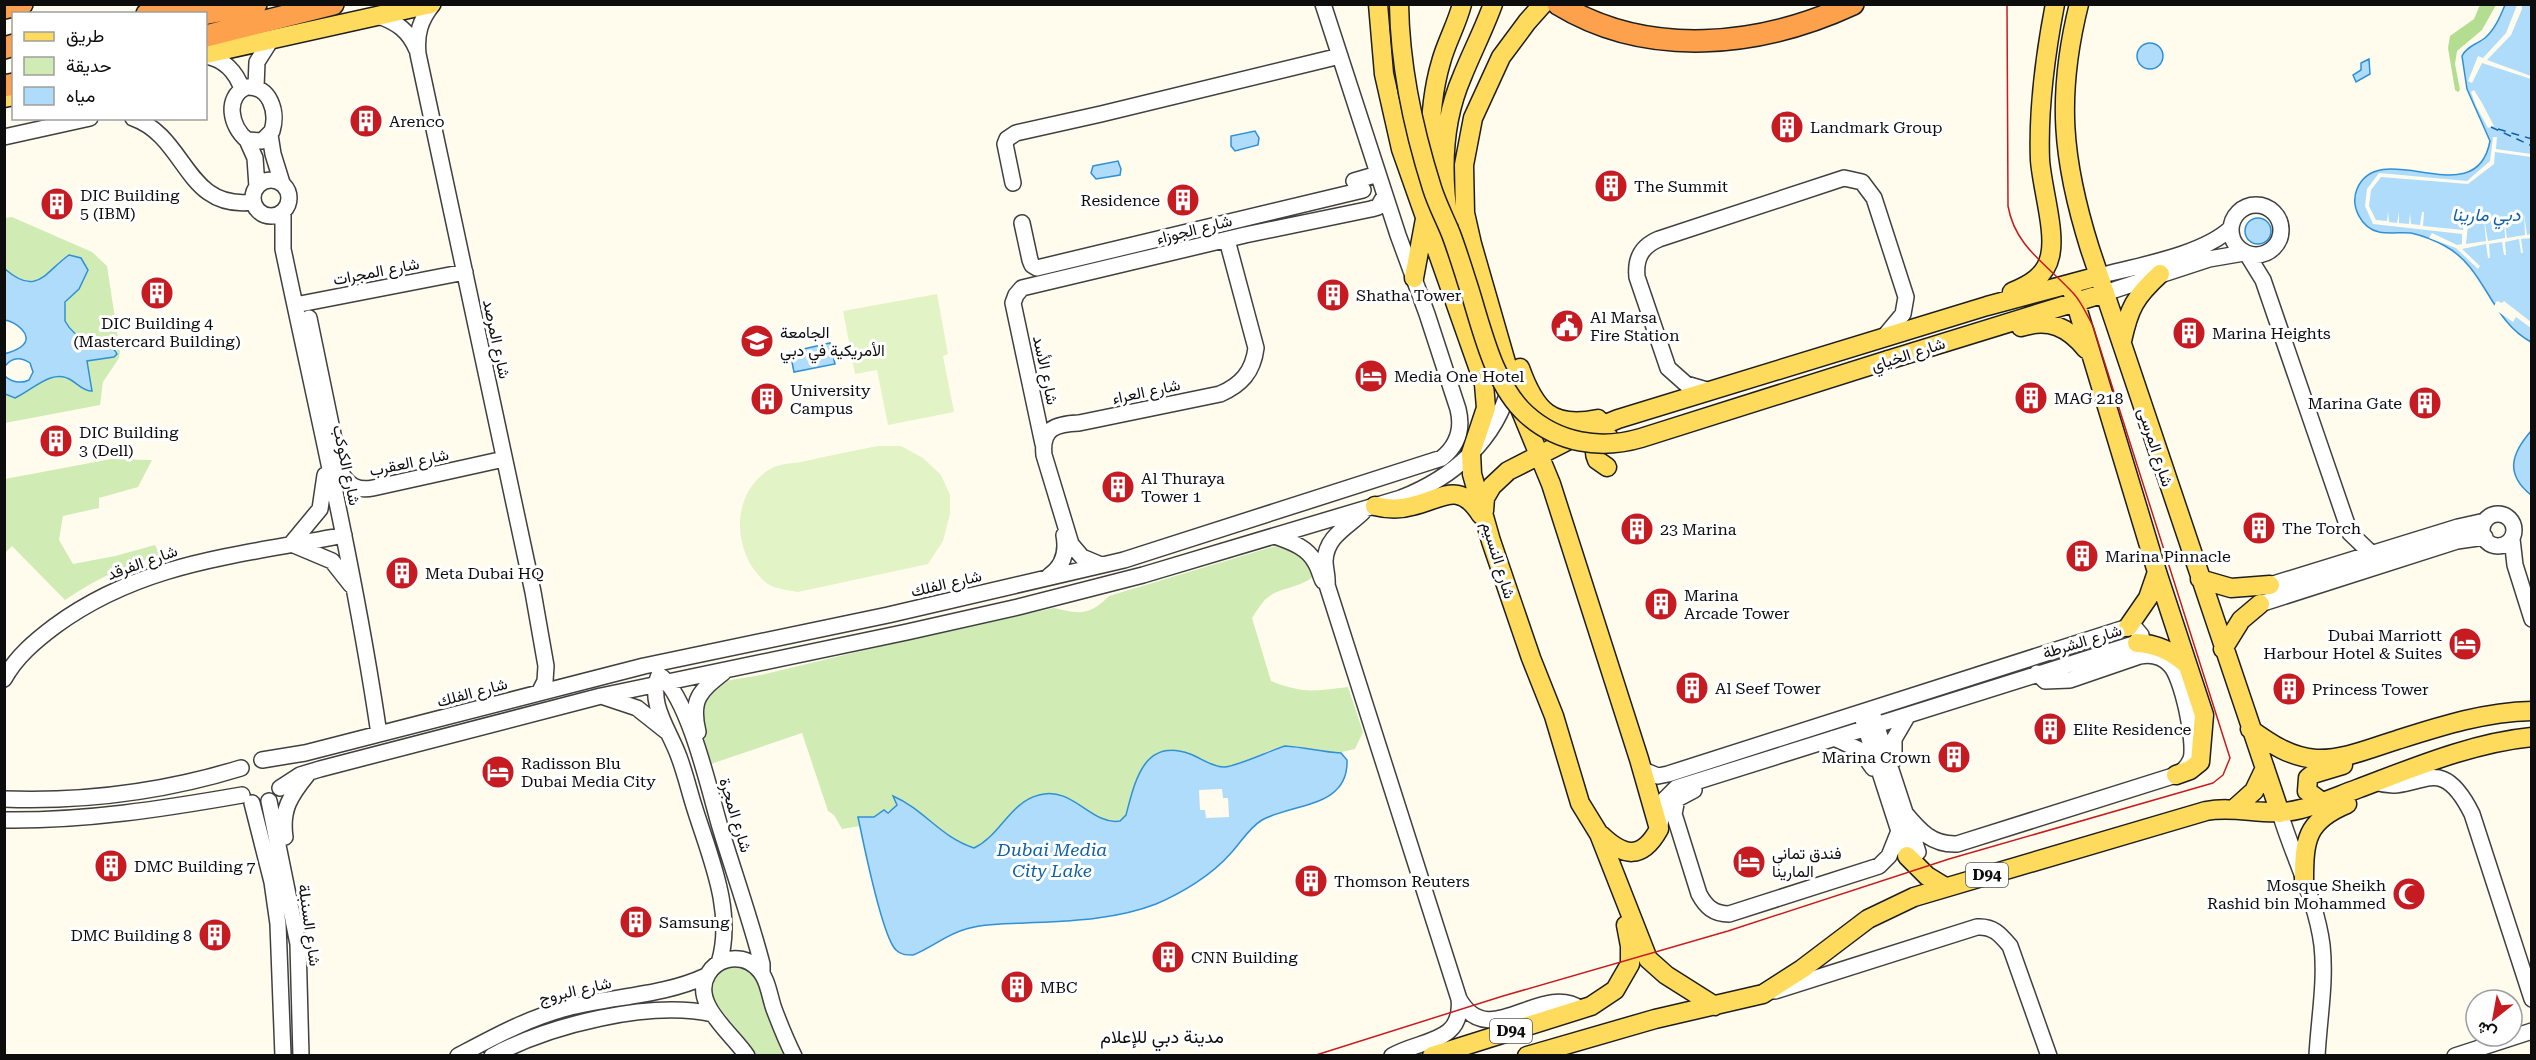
<svg xmlns="http://www.w3.org/2000/svg" width="2536" height="1060" font-family="'Roboto Serif',Vazirmatn,serif">
	<style>
		.green { fill: #d0ecb4 }
		.forest { fill: #b3de92 }
		.pitch { fill: #e2f3c6 }
		.water { fill: #aedcfa; stroke: #3090d6; stroke-width: 1.5 }
		.pier { fill: #fffced }
		.lines { fill: none; stroke-linecap: round; stroke-linejoin: round }
		.ferry { stroke: #0e61a7; stroke-width: 1.5; stroke-dasharray: 8 6; stroke-linecap: butt }
		.minor-casing { stroke: #404040; stroke-width: 18 }
		.major-casing { stroke: #1e1e1e; stroke-width: 21 }
		.highway-casing { stroke: #1e1e1e; stroke-width: 24 }
		.minor { stroke: #fff; stroke-width: 15 }
		.major { stroke: #ffdb5d; stroke-width: 18 }
		.highway { stroke: #fea14c; stroke-width: 21 }
		.tram { stroke: #c61c21; stroke-width: 1.5 }
		.major-bridge-casing { stroke: #1e1e1e; stroke-width: 21; stroke-linecap: butt }
		.major-bridge { stroke: #ffdb5d; stroke-width: 18 }
		.labels { text-anchor: middle; stroke-width: 6; stroke-linejoin: round; paint-order: stroke }
		.shield { fill: #fff; stroke: #565656; stroke-width: 1.5 }
		.shield-label { font-size: 15px; font-weight: bold; fill: #0d0d0d }
		.poi-label { font-size: 16px; fill: #0d0d0d; stroke: #fff; text-anchor: start }
		.street-label { font-size: 16px; fill: #0d0d0d; stroke: #fff }
		.water-label { font-size: 18px; font-style: italic; fill: #0e61a7; stroke: #fff }
		.neighbourhood-label { font-size: 18px; fill: #0d0d0d; stroke: #fff }
	</style>
	<rect width="100%" height="100%" fill="#fffced"/>
	<path class="green" d="M12 217 92 252 107 266 120 351 119 358 103 382 100 405 5 423V394L15 397C30 391 51 371 67 378 76 381 81 390 92 391L87 361 114 357 105 344 79 337 64 321 63 312 68 297 65 258C45 279 30 291 5 269V218Z
		M111 459 152 460 138 487 99 498V508L63 516 59 540 73 564 115 556 155 545 161 556C128 563 93 581 65 600L12 546 5 553V479Z
		M1279 545 1306 557 1318 571C1307 588 1281 586 1267 598 1261 603 1256 612 1252 618L1271 681C1304 694 1313 691 1348 687L1363 732 1355 749C1343 752 1329 755 1317 752 1307 749 1297 745 1286 746 1266 748 1241 767 1223 767 1206 766 1188 752 1170 749L1129 804 1126 815 1120 821C1092 826 1069 786 1038 795 1011 802 1000 836 974 848 947 839 918 814 894 797L897 805C886 814 872 819 858 817L860 826 842 829 834 815 828 811 802 733 708 765 698 722 705 698 725 681 761 675 886 645 1054 608C1080 614 1089 616 1109 596Z
		M735 965C764 973 761 991 768 1016 772 1029 779 1043 785 1055H757L715 1002 711 992C714 977 720 969 735 965Z"/>
	<path class="forest" d="M2480 5H2496L2482 30 2457 51 2455 64 2460 90 2458 92 2455 90 2448 48 2450 36 2474 19Z"/>
	<path class="pitch" d="M937 294 948 354 943 356 954 412 888 425 877 370 855 374 843 311Z
		M878 446H901L923 458 941 475 950 495V514L943 541 928 564 798 592C787 590 772 589 764 581 730 550 731 488 774 467 782 464 793 463 801 462 827 456 852 451 878 446Z"/>
	<path class="water" d="M2505 5H2531V342C2490 320 2486 268 2445 246 2434 240 2424 236 2411 233 2401 232 2390 234 2379 232 2361 228 2350 206 2357 189 2380 135 2476 216 2490 141L2467 89 2462 56C2466 47 2477 44 2485 38 2495 29 2500 17 2505 5Z
		M2137 56a13 13 0 1 1 26 0a13 13 0 1 1-26 0Z
		M2369 59 2370 74 2356 82 2353 75 2361 70V63Z
		M1255 131 1259 138 1258 145 1235 151 1231 146V136Z
		M1118 161 1121 169 1120 175 1096 179 1091 173 1093 166Z
		M2245 231a13 13 0 1 1 26 0a13 13 0 1 1-26 0Z
		M69 255 81 258 88 270 79 289 65 302V321C70 330 77 337 87 340 98 344 111 342 117 354L114 357 87 361 92 391C83 391 78 384 71 380 52 368 33 390 15 398L5 394V376C11 382 21 384 29 380L33 372 30 363C21 357 12 357 5 366V354C10 352 18 350 22 346 35 335 14 321 5 320V269C37 297 45 272 69 255Z
		M830 343 835 364 794 372 790 352Z
		M2531 431V495C2505 474 2511 454 2531 431Z
		M1285 746C1305 747 1321 752 1341 753L1347 760C1349 808 1293 803 1262 820 1249 828 1241 842 1231 853 1212 875 1182 893 1156 904 1115 920 1068 921 1025 923 1006 924 985 923 966 929 947 934 931 948 913 955 906 955 901 955 896 950 882 937 863 841 858 817H874L884 810 888 813 897 805 893 796C925 810 940 837 974 848 1000 836 1010 802 1039 795 1072 785 1092 826 1120 821L1126 815C1135 781 1144 737 1190 754 1201 758 1212 767 1224 767 1236 767 1271 750 1285 746Z"/>
	<path class="pier" d="M2517 5H2522V9L2511 35 2487 60 2531 76V79L2482 63 2472 83 2468 81 2478 56 2483 58 2506 33Z
		M2474 90 2482 103 2494 126 2488 128 2476 106 2471 92Z
		M2493 137H2497L2496 149 2531 154V157L2495 152 2494 164 2468 184 2381 177 2371 190 2369 206 2376 220 2387 221 2388 211 2389 222 2397 223 2399 212V223L2409 224 2410 213 2411 224 2420 225 2422 212H2424L2423 226 2463 230 2465 215 2469 216 2466 244 2486 241 2484 219 2488 241 2505 238 2504 217 2507 238 2525 235 2524 214 2527 235 2531 234 2532 238 2521 239 2523 253H2521L2519 239 2505 242 2506 255H2504L2502 242 2489 244 2490 258H2488L2486 244 2462 249 2480 266 2478 269 2456 248 2429 238 2432 233 2457 245 2462 244V234L2373 224 2365 206 2367 189 2379 173 2467 181 2490 161Z
		M2497 301 2502 303 2504 301 2531 322V328L2516 317 2513 322 2497 311 2494 306Z
		M1222 789 1223 798H1228L1229 817 1206 818 1205 810H1200L1199 790Z"/>
	<g class="lines">
		<path class="ferry" d="M2491 127 2532 146
			M2498 129 2532 139"/>
		<g class="minor-casing">
			<path id="minor" d="M433 4C420 20 416 34 418 54L533 592 546 666 545 681 539 693
				M378 16C397 22 409 31 417 50
				M206 56C224 59 236 72 242 89
				M246 87C270 85 278 112 272 131L262 141 247 140C231 127 224 98 246 87Z
				M256 87 257 62 271 40
				M133 118C187 137 185 211 253 202
				M270 135 273 154 282 183
				M4 137 90 118
				M247 140 255 158 257 187
				M253 198a18 18 0 1 1 36 0a18 18 0 1 1-36 0Z
				M1354 181 1378 174
				M1013 183 1005 144 1007 139 1016 133 1101 114 1340 56
				M2231 230a25 25 0 1 1 50 0a25 25 0 1 1-50 0Z
				M283 212V249C317 411 355 571 379 734
				M1022 223 1030 260 1032 265 1037 268 1363 190
				M2247 254 2263 280 2350 533 2372 554
				M2099 276C2137 266 2203 255 2231 228
				M2105 293 2209 259 2244 253
				M295 305 465 272
				M309 318 341 473C349 486 358 491 373 488L504 459
				M1710 391 1686 384 1668 368 1637 277C1635 258 1642 246 1659 239L1844 178 1862 182 1874 198 1906 297 1903 314 1883 338
				M1043 444 1013 303 1016 295 1022 288 1245 235 1371 209 1378 207 1385 195
				M1363 512C1348 527 1326 536 1325 561 1325 569 1328 577 1327 585L1459 999C1489 1053 1541 981 1581 1009
				M2482 530a16 16 0 1 1 32 0a16 16 0 1 1-32 0Z
				M1275 536C1291 542 1307 547 1315 562 1319 568 1320 575 1323 581
				M2512 539 2515 565 2532 619
				M291 544 320 509 325 475
				M294 545 332 561 351 585
				M1101 565 1082 557 1071 544 1044 455C1041 428 1056 424 1079 423L1220 394C1241 385 1253 372 1256 348L1227 240
				M1049 576C1064 566 1067 551 1064 535
				M2270 585 2458 527 2485 521
				M2260 604 2457 541 2485 537
				M659 675C647 703 670 731 679 757 685 773 689 790 694 806 709 855 735 911 719 963
				M662 677C690 703 709 789 720 827 734 873 750 918 762 964V974
				M4 679C16 657 35 641 55 626 144 561 239 556 344 535
				M604 697 637 708 666 731
				M1863 720 1907 856 1918 852 1873 715
				M698 732C690 699 700 691 724 672
				M1834 738 1860 750 1873 768
				M262 760 305 753 644 666 888 615 1124 560 1442 458C1458 445 1463 429 1458 409L1427 314 1398 235 1323 4
				M1894 760V739L1908 715
				M1643 770 1658 776 1668 774 2128 627 2135 628 2141 635 2137 643 1676 788 1663 801 1660 826
				M2375 782C2419 797 2438 746 2472 814L2532 999
				M280 788 300 775 320 769 601 696 907 632 1018 607 1143 575 1401 498C1452 478 1496 441 1510 385
				M1694 790 1677 799 1674 814 1699 894C1706 907 1714 914 1729 914L1879 866 1889 856 1899 831
				M4 799C86 802 163 792 241 768
				M269 801 298 944 301 1056
				M252 803 272 882 278 924 283 1056
				M1905 813C1920 831 1932 845 1957 844L2176 775C2183 772 2188 766 2191 759 2196 743 2182 676 2170 665 2162 656 2151 654 2140 656L2070 680 2045 681 2037 673
				M2280 813C2293 857 2316 899 2322 945 2326 982 2319 1018 2317 1056
				M4 820C85 821 162 809 242 795
				M285 837C281 810 290 796 307 775
				M1775 991 1977 927C1993 926 2000 934 2010 946L2049 1056
				M458 1056C494 1037 528 1018 567 1008 613 996 663 996 706 976
				M492 1056C550 1025 649 1000 713 1014
				M747 1056C732 1033 690 1003 708 974 712 967 719 962 726 960 736 957 748 959 756 967 768 977 769 995 774 1009 780 1025 786 1040 794 1056
				M1392 1056C1420 1039 1464 1044 1459 999
				M2455 1056 2532 1031"/>
		</g>
		<g class="major-casing">
			<path id="major" d="M1378 4 1384 74 1401 149 1484 384 1486 408 1471 453 1472 474 1491 541 1531 658 1554 716 1580 803 1599 834 1648 959 1666 975 1715 1006
				M1543 4 1527 22 1501 57 1473 118 1464 165 1465 213 1472 244 1518 404 1551 484 1639 759 1659 829C1642 860 1624 857 1601 835
				M2079 4C2056 96 2062 160 2090 249L2280 813
				M206 54 431 4
				M4 98 14 96
				M1431 175C1429 137 1430 99 1441 62 1446 43 1457 24 1462 4
				M1449 222C1441 172 1442 123 1462 77 1472 52 1484 29 1493 4
				M1414 278 1425 219
				M2070 284 2157 572 2204 715 2200 762 2190 770 2176 775
				M2012 292C2029 285 2046 276 2050 256 2056 232 2042 188 2040 160 2038 108 2045 56 2055 4
				M2021 327C2049 318 2068 327 2086 349
				M2122 341C2129 308 2135 297 2160 274
				M1888 360 2105 293
				M1520 368C1535 410 1551 429 1598 419
				M1607 467 1597 460C1592 449 1596 440 1608 436
				M1375 506C1387 509 1399 510 1412 506 1443 499 1459 480 1481 515
				M1484 511 1485 498 1492 486 1508 471 1579 435 1618 419 1987 306 2099 276
				M2200 579 2231 588 2270 585
				M2128 627 2148 598 2157 572
				M2137 643C2156 644 2172 651 2186 664
				M2223 649 2241 620 2260 604
				M2250 729C2271 744 2290 757 2316 759 2344 760 2371 748 2397 740 2441 726 2484 712 2532 711
				M2322 802 2307 791 2308 778 2313 774 2343 765
				M2234 809 2254 791 2265 768
				M1907 856 1927 876 1945 887
				M2304 881C2304 840 2306 821 2347 804
				M1432 1056 1591 1006 1615 990 1630 964V946L1626 925
				M1527 1056 1655 1019 1763 994 1802 969 1868 919 1914 897 2206 811C2238 805 2267 818 2301 809 2320 804 2338 796 2357 789 2413 768 2471 743 2532 737"/>
		</g>
		<g class="highway-casing">
			<path id="highway" d="M1558 4C1648 59 1760 47 1853 4
				M4 8 22 4
				M147 14 188 4
				M203 14 256 4
				M206 36 333 4
				M4 48 14 45
				M4 86 14 84"/>
		</g>
		<use href="#minor" class="minor"/>
		<use href="#major" class="major"/>
		<use href="#highway" class="highway"/>
		<path class="tram" d="M1313 1056 1503 996 1728 931 1949 859 2213 783 2223 775 2230 758 2093 326C2087 315 2082 303 2074 294 2047 264 2015 247 2008 206L2007 4"/>
		<g class="major-bridge-casing">
			<path id="major-bridge" d="M1399 4C1400 68 1413 128 1432 188 1437 204 1445 219 1451 234 1457 250 1462 266 1467 282 1481 324 1492 383 1526 414 1558 443 1600 450 1641 438L1888 360"/>
		</g>
		<use href="#major-bridge" class="major-bridge"/>
	</g>
	<defs>
		<g id="building-disc" transform="scale(1.725)"><circle r="9.5" fill="#c61c21" stroke="#fff"/><path d="M-4-6H4V6H1V3H-1V6H-4ZM-2.5-4.3h1.7v1.8h-1.7ZM.8-4.3h1.7v1.8H.8ZM-2.5-1h1.7V.8h-1.7ZM.8-1h1.7V.8H.8Z" fill="#fff"/></g>
		<g id="civic-disc" transform="scale(1.725)"><circle r="9.5" fill="#c61c21" stroke="#fff"/><path d="M-.6-6.5H3V-4.5H.6V-3L4-1V1h2V6H-6V1h2V-1L-.6-3ZM-1.2 2.5V6h2.4V2.5Z" fill="#fff"/></g>
		<g id="university-disc" transform="scale(1.725)"><circle r="9.5" fill="#c61c21" stroke="#fff"/><path d="M0-5L7-2L0 1L-7-2ZM-4 1L0 2.5L4 1V4Q0 6-4 4Z" fill="#fff"/></g>
		<g id="hotel-disc" transform="scale(1.725)"><circle r="9.5" fill="#c61c21" stroke="#fff"/><path d="M-6-4.5h1.5V1H6V5H4.5V3h-9V5H-6ZM-4 0a1.8 1.8 0 1 1 3.6 0ZM.5 0V-2.5h3Q6-2.5 6 0Z" fill="#fff"/></g>
		<g id="mosque-disc" transform="scale(1.725)"><circle r="9.5" fill="#c61c21" stroke="#fff"/><path d="M3.5-4.9A6 6 0 1 0 3.5 4.9A5 5 0 1 1 3.5-4.9Z" fill="#fff"/></g>
	</defs>
	<g fill-rule="evenodd">
		<use href="#building-disc" x="366" y="121"/>
		<use href="#building-disc" x="1787" y="127"/>
		<use href="#building-disc" x="1611" y="186"/>
		<use href="#building-disc" x="1183" y="200"/>
		<use href="#building-disc" x="57" y="204"/>
		<use href="#building-disc" x="157" y="293"/>
		<use href="#building-disc" x="1333" y="295"/>
		<use href="#civic-disc" x="1567" y="326"/>
		<use href="#building-disc" x="2189" y="333"/>
		<use href="#university-disc" x="757" y="341"/>
		<use href="#hotel-disc" x="1371" y="376"/>
		<use href="#building-disc" x="2031" y="398"/>
		<use href="#building-disc" x="767" y="399"/>
		<use href="#building-disc" x="2425" y="403"/>
		<use href="#building-disc" x="56" y="441"/>
		<use href="#building-disc" x="1118" y="487"/>
		<use href="#building-disc" x="2259" y="528"/>
		<use href="#building-disc" x="1637" y="529"/>
		<use href="#building-disc" x="2082" y="556"/>
		<use href="#building-disc" x="402" y="573"/>
		<use href="#building-disc" x="1661" y="604"/>
		<use href="#hotel-disc" x="2465" y="644"/>
		<use href="#building-disc" x="1692" y="688"/>
		<use href="#building-disc" x="2289" y="689"/>
		<use href="#building-disc" x="2050" y="729"/>
		<use href="#building-disc" x="1954" y="757"/>
		<use href="#hotel-disc" x="498" y="772"/>
		<use href="#hotel-disc" x="1749" y="862"/>
		<use href="#building-disc" x="111" y="866"/>
		<use href="#building-disc" x="1311" y="881"/>
		<use href="#mosque-disc" x="2409" y="894"/>
		<use href="#building-disc" x="636" y="922"/>
		<use href="#building-disc" x="215" y="935"/>
		<use href="#building-disc" x="1168" y="957"/>
		<use href="#building-disc" x="1017" y="987"/>
	</g>
	<g class="labels">
		<g class="shield">
			<rect x="1966" y="863" width="42" height="24" rx="4.5"/>
			<rect x="1490" y="1019" width="42" height="24" rx="4.5"/>
		</g>
		<g class="shield-label">
			<text x="1987" y="880">D94</text>
			<text x="1511" y="1036">D94</text>
		</g>
		<g class="poi-label">
			<text x="389" y="127">Arenco</text>
			<text x="1810" y="133">Landmark Group</text>
			<text x="1634" y="192">The Summit</text>
			<text x="80" y="201">DIC Building<tspan x="80" dy="18">5 (IBM)</tspan></text>
			<text x="1160" y="206" text-anchor="end">Residence</text>
			<text x="1356" y="301">Shatha Tower</text>
			<text x="1590" y="323">Al Marsa<tspan x="1590" dy="18">Fire Station</tspan></text>
			<text x="157" y="329" text-anchor="middle">DIC Building 4<tspan x="157" dy="18">(Mastercard Building)</tspan></text>
			<text x="780" y="338">الجامعة<tspan x="780" dy="18">الأمريكية في دبي</tspan></text>
			<text x="2212" y="339">Marina Heights</text>
			<text x="1394" y="382">Media One Hotel</text>
			<text x="790" y="396">University<tspan x="790" dy="18">Campus</tspan></text>
			<text x="2054" y="404">MAG 218</text>
			<text x="2402" y="409" text-anchor="end">Marina Gate</text>
			<text x="79" y="438">DIC Building<tspan x="79" dy="18">3 (Dell)</tspan></text>
			<text x="1141" y="484">Al Thuraya<tspan x="1141" dy="18">Tower 1</tspan></text>
			<text x="2282" y="534">The Torch</text>
			<text x="1660" y="535">23 Marina</text>
			<text x="2105" y="562">Marina Pinnacle</text>
			<text x="425" y="579">Meta Dubai HQ</text>
			<text x="1684" y="601">Marina<tspan x="1684" dy="18">Arcade Tower</tspan></text>
			<text x="2442" y="641" text-anchor="end">Dubai Marriott<tspan x="2442" dy="18">Harbour Hotel &amp; Suites</tspan></text>
			<text x="1715" y="694">Al Seef Tower</text>
			<text x="2312" y="695">Princess Tower</text>
			<text x="2073" y="735">Elite Residence</text>
			<text x="1931" y="763" text-anchor="end">Marina Crown</text>
			<text x="521" y="769">Radisson Blu<tspan x="521" dy="18">Dubai Media City</tspan></text>
			<text x="1772" y="859">فندق تماني<tspan x="1772" dy="18">المارينا</tspan></text>
			<text x="134" y="872">DMC Building 7</text>
			<text x="1334" y="887">Thomson Reuters</text>
			<text x="2386" y="891" text-anchor="end">Mosque Sheikh<tspan x="2386" dy="18">Rashid bin Mohammed</tspan></text>
			<text x="659" y="928">Samsung</text>
			<text x="192" y="941" text-anchor="end">DMC Building 8</text>
			<text x="1191" y="963">CNN Building</text>
			<text x="1040" y="993">MBC</text>
		</g>
		<g class="street-label">
			<text transform="translate(1194 229) rotate(-14)" y="6">شارع الجوزاء</text>
			<text transform="translate(376 271) rotate(-11)" y="6">شارع المجرات</text>
			<text transform="translate(497 339) rotate(78)" y="6">شارع المرصد</text>
			<text transform="translate(1908 354) rotate(-18)" y="6">شارع الخياي</text>
			<text transform="translate(1046 370) rotate(78)" y="6">شارع الأسد</text>
			<text transform="translate(1146 391) rotate(-12)" y="6">شارع العراء</text>
			<text transform="translate(2156 447) rotate(72)" y="6">شارع المرسى</text>
			<text transform="translate(409 462) rotate(-12)" y="6">شارع العقرب</text>
			<text transform="translate(347 465) rotate(78)" y="6">شارع الكوكب</text>
			<text transform="translate(1499 560) rotate(73)" y="6">شارع النسيم</text>
			<text transform="translate(142 562) rotate(-20)" y="6">شارع الفرقد</text>
			<text transform="translate(946 583) rotate(-13)" y="6">شارع الفلك</text>
			<text transform="translate(2082 641) rotate(-17)" y="6">شارع الشرطة</text>
			<text transform="translate(472 692) rotate(-15)" y="6">شارع الفلك</text>
			<text transform="translate(736 815) rotate(73)" y="6">شارع المجرة</text>
			<text transform="translate(310 925) rotate(82)" y="6">شارع السنبلة</text>
			<text transform="translate(575 990) rotate(-13)" y="6">شارع البروج</text>
		</g>
		<g class="water-label">
			<text x="2486" y="221">دبي مارينا</text>
			<text x="1052" y="856">Dubai Media<tspan x="1052" dy="21">City Lake</tspan></text>
		</g>
		<g class="neighbourhood-label">
			<text x="1162" y="1043">مدينة دبي للإعلام</text>
		</g>
	</g>
	<rect width="2536" height="1060" fill="none" stroke="#0d0d0d" stroke-width="12"/>
	<rect x="12" y="12" width="195" height="108" fill="#ffffff" stroke="#9e9e9e" stroke-width="1.5"/>
	<rect x="24" y="32" width="30" height="9" fill="#ffdb5d" stroke="#9e9e9e" stroke-width="1.5"/>
	<text x="66" y="42" font-size="18" fill="#0d0d0d">طريق</text>
	<rect x="24" y="57" width="30" height="18" fill="#d0ecb4" stroke="#9e9e9e" stroke-width="1.5"/>
	<text x="66" y="72" font-size="18" fill="#0d0d0d">حديقة</text>
	<rect x="24" y="87" width="30" height="18" fill="#aedcfa" stroke="#9e9e9e" stroke-width="1.5"/>
	<text x="66" y="102" font-size="18" fill="#0d0d0d">مياه</text>
	<g transform="translate(2494 1018) rotate(211)"><circle r="28" fill="#ffffff" stroke="#9e9e9e" stroke-width="1.5"/>
	<path d="M0-4.5L10 22L0 15L-10 22Z" fill="#c61c21"/>
	<text y="-9" font-size="16" font-weight="bold" text-anchor="middle" fill="#0d0d0d">ش</text>
	</g>
</svg>
